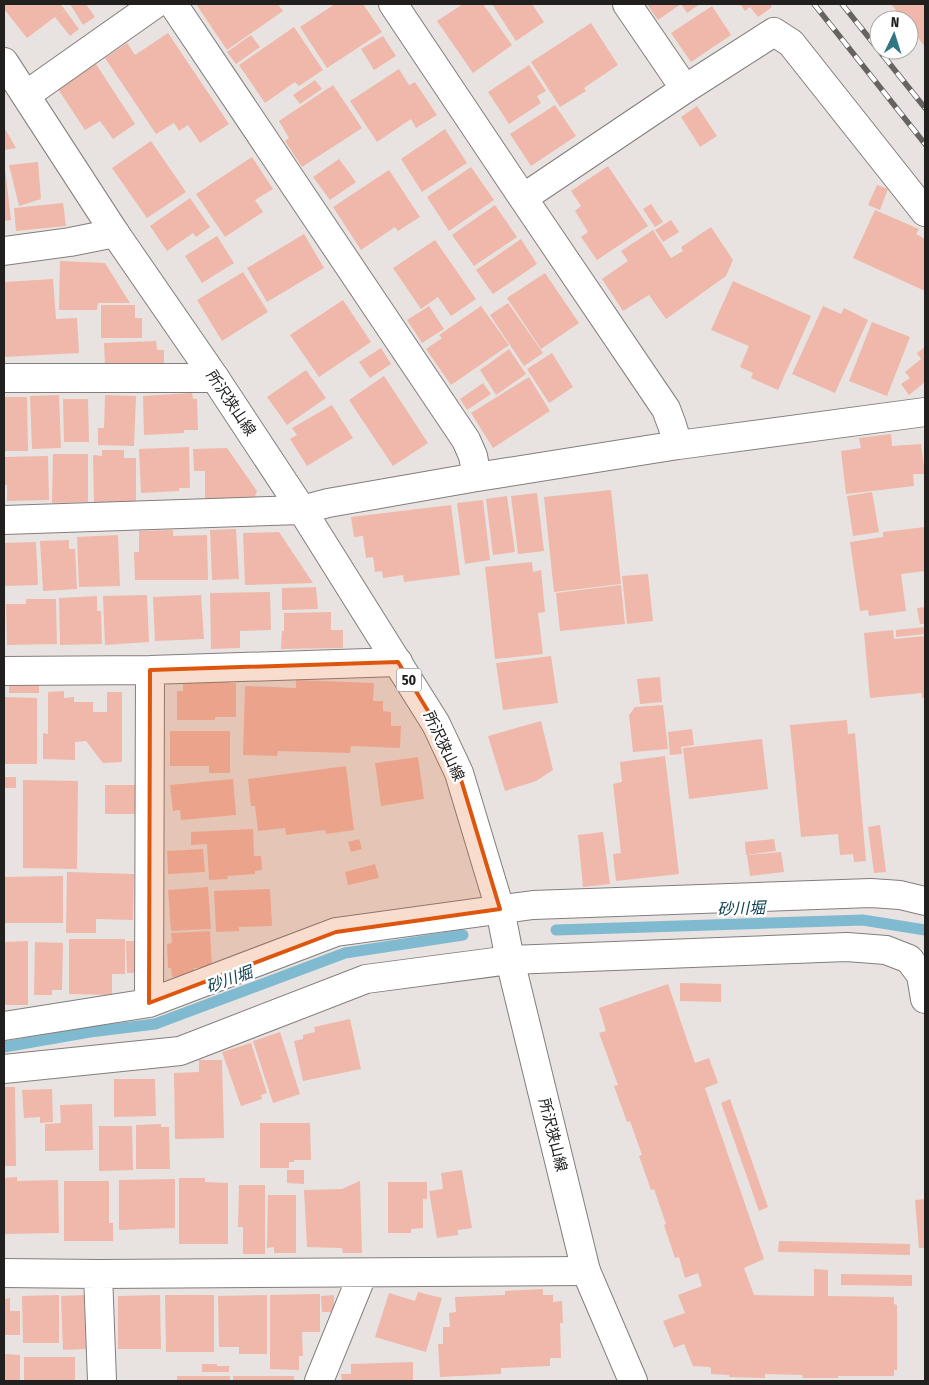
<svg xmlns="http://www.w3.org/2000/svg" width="929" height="1385" font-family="'Fira Sans Condensed','Noto Sans JP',sans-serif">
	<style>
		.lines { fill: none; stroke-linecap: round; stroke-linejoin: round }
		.stream { stroke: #80bad0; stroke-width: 11 }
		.building { fill: #efb8aa }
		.street-casing { stroke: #837e7c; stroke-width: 30 }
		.primary-casing { stroke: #837e7c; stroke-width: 30 }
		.street { stroke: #fff; stroke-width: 28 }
		.primary { stroke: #fff; stroke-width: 28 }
		.rail-casing { stroke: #666361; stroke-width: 5.5 }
		.rail { stroke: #fff; stroke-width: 4; stroke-dasharray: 11; stroke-linecap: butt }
		.marked { fill: #de560d; fill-opacity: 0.2; stroke: #de560d; stroke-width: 4; stroke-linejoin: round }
		.labels { text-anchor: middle; stroke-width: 5; stroke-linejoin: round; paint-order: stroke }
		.shield { fill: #fff; stroke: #646362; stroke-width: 1 }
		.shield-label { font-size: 14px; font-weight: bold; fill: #22201f }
		.street-label { font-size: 15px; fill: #22201f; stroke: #fff }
		.water-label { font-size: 16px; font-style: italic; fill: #0d4151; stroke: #fff }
	</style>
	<rect width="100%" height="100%" fill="#e8e3e0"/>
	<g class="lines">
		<path class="stream" d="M556 930 863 920 925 930
			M4 1047 90 1032 155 1024 345 953 463 935"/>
	</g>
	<path class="building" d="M4 4H60L65 9 59 15 65 10 79 29 70 36 55 17 27 38 4 9Z
		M70 4H86L95 17 83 25Z
		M196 4H278L283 11 227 50Z
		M335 4H363L382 32 327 68 300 27Z
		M463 4H483L512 45 473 73 437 21Z
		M492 4H532L544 22 516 41Z
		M647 4H681L658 20Z
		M681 4H700L687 13Z
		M740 4H770L772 7 758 17 750 7 745 11Z
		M891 4H925V47L909 26V20H904Z
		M712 6 731 35 691 62 671 33Z
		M591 23 618 65 584 88 586 91 560 107 531 62Z
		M294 27 323 70 299 86 295 82 265 103 239 65Z
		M168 33 229 124 200 143 188 125 179 131 174 123 156 134 105 58 127 43 135 55Z
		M251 35 260 47 236 64 227 52Z
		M383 36 396 56 374 70 361 49Z
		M96 64 135 124 113 139 100 121 85 130 58 89Z
		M529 65 546 91 537 96 541 103 509 124 488 92Z
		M399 69 409 85 415 82 437 115 416 128 411 119 377 142 350 101Z
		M315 80 322 89 300 104 293 95Z
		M333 85 362 128 302 167 285 141 289 138 279 121Z
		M555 105 576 136 531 166 510 134Z
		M697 106 717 136 700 147 681 117Z
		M4 127 16 148 4 150Z
		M445 129 467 163 422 192 401 159Z
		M151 141 186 192 147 218 112 168Z
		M252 157 273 189 255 200 263 212 225 237 196 194Z
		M339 159 356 182 330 200 313 177Z
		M38 162 41 199 19 206 9 165Z
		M608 166 648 226 597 260 581 237 588 232 575 211 581 206 571 191Z
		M471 167 494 200 449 231 427 197Z
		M4 168H5L11 220 4 221Z
		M389 170 420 217 398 231 395 227 361 250 333 207Z
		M877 185 888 189 880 210 868 205Z
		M190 198 210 227 196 237 193 233 167 251 150 226Z
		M63 203 66 226 16 231 14 208Z
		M651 204 663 222 655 227 643 209Z
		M495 205 517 237 474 266 452 235Z
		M875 210 919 229 916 234 925 239 924 254 925 255V291L853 258Z
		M671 220 679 232 663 242 655 230Z
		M711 227 733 260 726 276 666 319 649 295 623 311 602 279 628 261 621 251 653 230 671 258 683 251 681 247Z
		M304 234 324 268 267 302 247 268Z
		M217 236 234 263 202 283 185 256Z
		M521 239 537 264 493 294 476 270Z
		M435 240 476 299 451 316 438 297 421 309 393 268Z
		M60 261 105 263 130 303H98L97 310H59Z
		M243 272 268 312 222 341 197 300Z
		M545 273 579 323 541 349 507 298Z
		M53 279 56 319 77 318 79 353 4 357V282Z
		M733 281 811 316 778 390 751 378 753 373 740 367 749 346 711 330Z
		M343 300 371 342 319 377 290 335Z
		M508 303 543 353 524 366 490 315Z
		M101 305H135V318H142V338H101Z
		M429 306 444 329 422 343 407 320Z
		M481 306 509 345 451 385 426 349 442 338 439 335Z
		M823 306 841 314 844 308 868 320 835 393 792 374Z
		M872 322 910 337 887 396 849 381Z
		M156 341 157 350H164V363L105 365 104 343Z
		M925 347V382L909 395 901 384 910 378 905 372 921 359 917 353Z
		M381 348 391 364 370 378 359 362Z
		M509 349 526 374 496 395 480 370Z
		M552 353 573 387 549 403 527 369Z
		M306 370 326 398 287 425 267 397Z
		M384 376 428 443 393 466 349 400Z
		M529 377 550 411 493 448 471 413Z
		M483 383 491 394 467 410 460 399Z
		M192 393 193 399H197L198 430H184V433L144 435 143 396Z
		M59 395 61 448 32 449 30 396Z
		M105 395 136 396 134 446 98 445V428H104Z
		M4 397H27L28 451H4Z
		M63 399H88L89 442H64Z
		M332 405 353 438 307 466 290 439 297 435 292 428Z
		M891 434 892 446 921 444 925 474H913L914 486 846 494 841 451 861 448 859 438Z
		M189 447 190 488H179V491L141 493 139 449Z
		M227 448 257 491 254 499H205V471H194L193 449Z
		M102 450H124V458H136V503L94 504 93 455 102 456Z
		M53 454H88V502L52 503Z
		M48 456 49 500 7 501V485H4V457Z
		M611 490 621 584 554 592 544 497Z
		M872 492 879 532 853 536 847 496Z
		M537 493 544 551 518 554 511 496Z
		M507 496 515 552 493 555 486 499Z
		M483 500 490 560 465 564 457 503Z
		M451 505 460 575 404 582 403 575 383 578 382 571 375 572 373 557 366 558 363 536 354 537 351 517Z
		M925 527V571L901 574 906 611 869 616 868 610 860 611 850 542 883 537V532Z
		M236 529 239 579 212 580 210 530Z
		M173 530V536L207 535 208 580H135L134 552H139V531Z
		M279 532 313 583 245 585 243 533Z
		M118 535 120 586 79 587 77 537Z
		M69 540V549H75L77 589 43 591 40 541Z
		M36 542 38 585 4 586V543Z
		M532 562 533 572 541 570 545 612 538 613 543 654 495 659 485 567Z
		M648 574 653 621 627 624 622 576Z
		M621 585 625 624 560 631 556 593Z
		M316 587 318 609 282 610V588Z
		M270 592 271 630 240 631V648L211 649 210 593Z
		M147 595 149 642 105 645 103 596Z
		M201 595 204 639 155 641 153 597Z
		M97 596V611H101L102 644 60 645 59 598Z
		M26 599H56L57 644 7 645 6 604H26Z
		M925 607V624H920L917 608Z
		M331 612V630H343V648L281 649 282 631H284V613Z
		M925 627V634L896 637V630Z
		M893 630 894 639 925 636V698H922V693L870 698 864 633Z
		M551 656 558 703 503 710 496 663Z
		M660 677 662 702 640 704 637 679Z
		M296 680 374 683 373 701H383V711L391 712V726H401L400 748 351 746 350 753 278 751 277 756 243 755 245 686 296 688Z
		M183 681H229V683H236V717H215V720H177V691H183Z
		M9 685H39V693H9Z
		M64 691V698L74 697V702H93V712H107V692H122V762L103 763 86 741 75 742V760L43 759V733L48 734V692Z
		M4 697 37 698V764H4Z
		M663 705 668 749 633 752 629 715 635 707Z
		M847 720 848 734 855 733 866 861 854 862 853 854 840 855 838 834 801 837 790 725Z
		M541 721 553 770 536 781 505 791 488 736Z
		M692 729 694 745 681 747 682 754 670 755 668 732Z
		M170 731H230V773H209V766H170Z
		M762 739 768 789 689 799 683 748Z
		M665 756 679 874 616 881 613 854 621 853 613 784 622 782 620 762Z
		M418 757 424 799 381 806 375 763Z
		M346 766 354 830 326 834 325 830 286 835 285 828 258 831 255 806H251L248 779Z
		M4 777H16V788H4Z
		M233 779 236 815 181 820 180 810 173 811 170 785Z
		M23 780 78 781 77 869 23 868Z
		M105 785H135V814H105Z
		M880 825 886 872 874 873 868 827Z
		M253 829 254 856H261L262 870 255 871V874L227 876 228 879 209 880 207 844 191 845V832Z
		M603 832 610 884 583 887 578 835Z
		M359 839 362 849 351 852 348 842Z
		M774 839 776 851 746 855 745 842Z
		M203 849 205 872 168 874 167 851Z
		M781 852 784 872 750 876 747 855Z
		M375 864 379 878 348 885 345 872Z
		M67 872 134 874 133 920 96 919V933H66Z
		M63 876V923H4V877Z
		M208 887 211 929 171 931 168 890Z
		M270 889 272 926 239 927V931L216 932 214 891Z
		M210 931 212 967 194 968 195 975 172 977 171 968H168L167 944 172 943 171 933Z
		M69 939H125V974H112V995L69 994Z
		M28 941V1005H4V942Z
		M126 941H136V973H127Z
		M35 942 63 943 62 990H52V995H34Z
		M680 983 721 984V1002L680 1001Z
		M668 984 695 1063 709 1058 718 1083 705 1088 764 1259 744 1268 754 1295 814 1296V1269L828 1270V1296L894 1297V1304L897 1305V1370H894V1376H838V1378H803L802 1375 765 1374V1378L729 1377V1375L711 1374V1368L709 1367 693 1366 684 1344 674 1348 663 1321 685 1313 678 1295 702 1286 698 1273 685 1278 679 1257 675 1258 664 1225 666 1224 654 1189 651 1190 639 1156 642 1155 630 1121 627 1122 614 1086 618 1085 599 1033 606 1031 599 1008Z
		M350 1019 361 1069 303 1081 294 1041 303 1039V1035L315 1032 314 1027Z
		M280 1032 300 1094 273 1103 253 1041Z
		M251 1043 267 1093 261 1095 262 1099 241 1106 222 1052Z
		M199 1060H222L224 1138 175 1139 174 1073 199 1072Z
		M114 1079H155L156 1116 114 1117Z
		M4 1087H15L16 1166H4Z
		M52 1089 53 1122 40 1123V1117L24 1118 22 1090Z
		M730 1099 768 1207 759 1211 721 1103Z
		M92 1104 93 1150 45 1151V1124L61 1123 60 1105Z
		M260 1123H310L311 1160H294V1162H289V1168H260Z
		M161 1124V1127H169L170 1169H136V1125Z
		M99 1126H132L133 1170 99 1171Z
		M287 1170H304V1184L287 1183Z
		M462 1170 472 1228 458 1230V1235L437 1238 429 1191 443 1189 441 1173Z
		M17 1177V1181L58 1180 59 1233 4 1234V1178Z
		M179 1178H205V1182L228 1183V1244H179Z
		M175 1179V1228L119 1230V1180Z
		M64 1181H109V1223H113V1241H64Z
		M360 1181 362 1253H343L342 1248 307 1247 304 1190 342 1189Z
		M388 1182H427V1199H423V1228L411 1229V1233H388Z
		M239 1185H265V1254H243V1227H238Z
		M268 1195H296V1253H274V1247L267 1248Z
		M925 1199V1248H919L915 1200Z
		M779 1241 910 1244V1255L778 1252Z
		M841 1274 912 1275V1286L841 1285Z
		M543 1289V1295H553V1302L562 1301 563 1323H560L561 1358H550V1366L501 1368V1374L440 1377 438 1344H443V1327H450L449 1313 456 1312 455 1297 505 1295V1291Z
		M418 1292 442 1298 426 1352 375 1337 389 1293 415 1301Z
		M320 1294V1332H302L303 1356H299V1370L270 1369V1295Z
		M59 1295V1343H23L22 1296Z
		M84 1295 86 1349 63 1350 61 1296Z
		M160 1295 161 1349H118V1296Z
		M165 1295H214V1352H166Z
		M267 1295V1354H239V1347H219L218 1296Z
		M334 1295V1312H322L321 1296Z
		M10 1298V1311H20V1335H4V1299Z
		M4 1354 20 1355V1381H4Z
		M24 1357H75V1381H24Z
		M413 1362V1381H342L341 1374H351V1364Z
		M202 1364H217V1366H229V1372H202Z
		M177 1376H230V1381H177Z
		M233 1376H294V1381H233Z"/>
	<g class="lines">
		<g class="street-casing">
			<path id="street" d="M173 4 466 440 473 456 477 477
				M393 4 523 198 666 409 672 425 678 445
				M627 4 685 89
				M26 95 155 4
				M523 198 685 89 774 32 791 43 925 212
				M4 251 70 242 115 233
				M4 378H215
				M4 520 302 510 328 503 477 477 678 445 925 412
				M4 671 150 670 398 662
				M149 1003 150 670
				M4 1026 149 1003 336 932 533 905 871 893 900 895 925 901
				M4 1069 180 1051 366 979 510 960 847 947 886 950 909 959 921 975 925 999
				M4 1273 98 1274 586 1271
				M98 1274 102 1381
				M319 1381 363 1273"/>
		</g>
		<g class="primary-casing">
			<path id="primary" d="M4 62 115 233 215 378 302 510 436 724 459 773 500 909 510 960 586 1271 633 1381"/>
		</g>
		<use href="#street" class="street"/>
		<use href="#primary" class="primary"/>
		<g class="rail-casing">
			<path id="rail" d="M814 4 925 144
				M842 4 925 108"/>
		</g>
		<use href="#rail" class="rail"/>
	</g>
	<path class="marked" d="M398 662 436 724 459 773 500 909 336 932 149 1003 150 670Z"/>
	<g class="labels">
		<rect class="shield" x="396.5" y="668.5" width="25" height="23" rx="4"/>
		<g class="shield-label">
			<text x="409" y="685">50</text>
		</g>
		<g class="street-label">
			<text transform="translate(231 403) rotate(56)" y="5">所沢狭山線</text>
			<text transform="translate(444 746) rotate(65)" y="5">所沢狭山線</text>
			<text transform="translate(553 1135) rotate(76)" y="5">所沢狭山線</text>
		</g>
		<g class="water-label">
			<text transform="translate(741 908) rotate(-2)" y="6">砂川堀</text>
			<text transform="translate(229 979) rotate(-20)" y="6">砂川堀</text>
		</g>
	</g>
	<rect width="929" height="1385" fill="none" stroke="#22201f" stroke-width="10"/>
	<g transform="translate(894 35) rotate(4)"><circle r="24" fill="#ffffff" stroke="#a7a6a5"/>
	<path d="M0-4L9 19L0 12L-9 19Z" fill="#307683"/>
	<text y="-8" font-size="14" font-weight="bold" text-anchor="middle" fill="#22201f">N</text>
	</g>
</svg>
